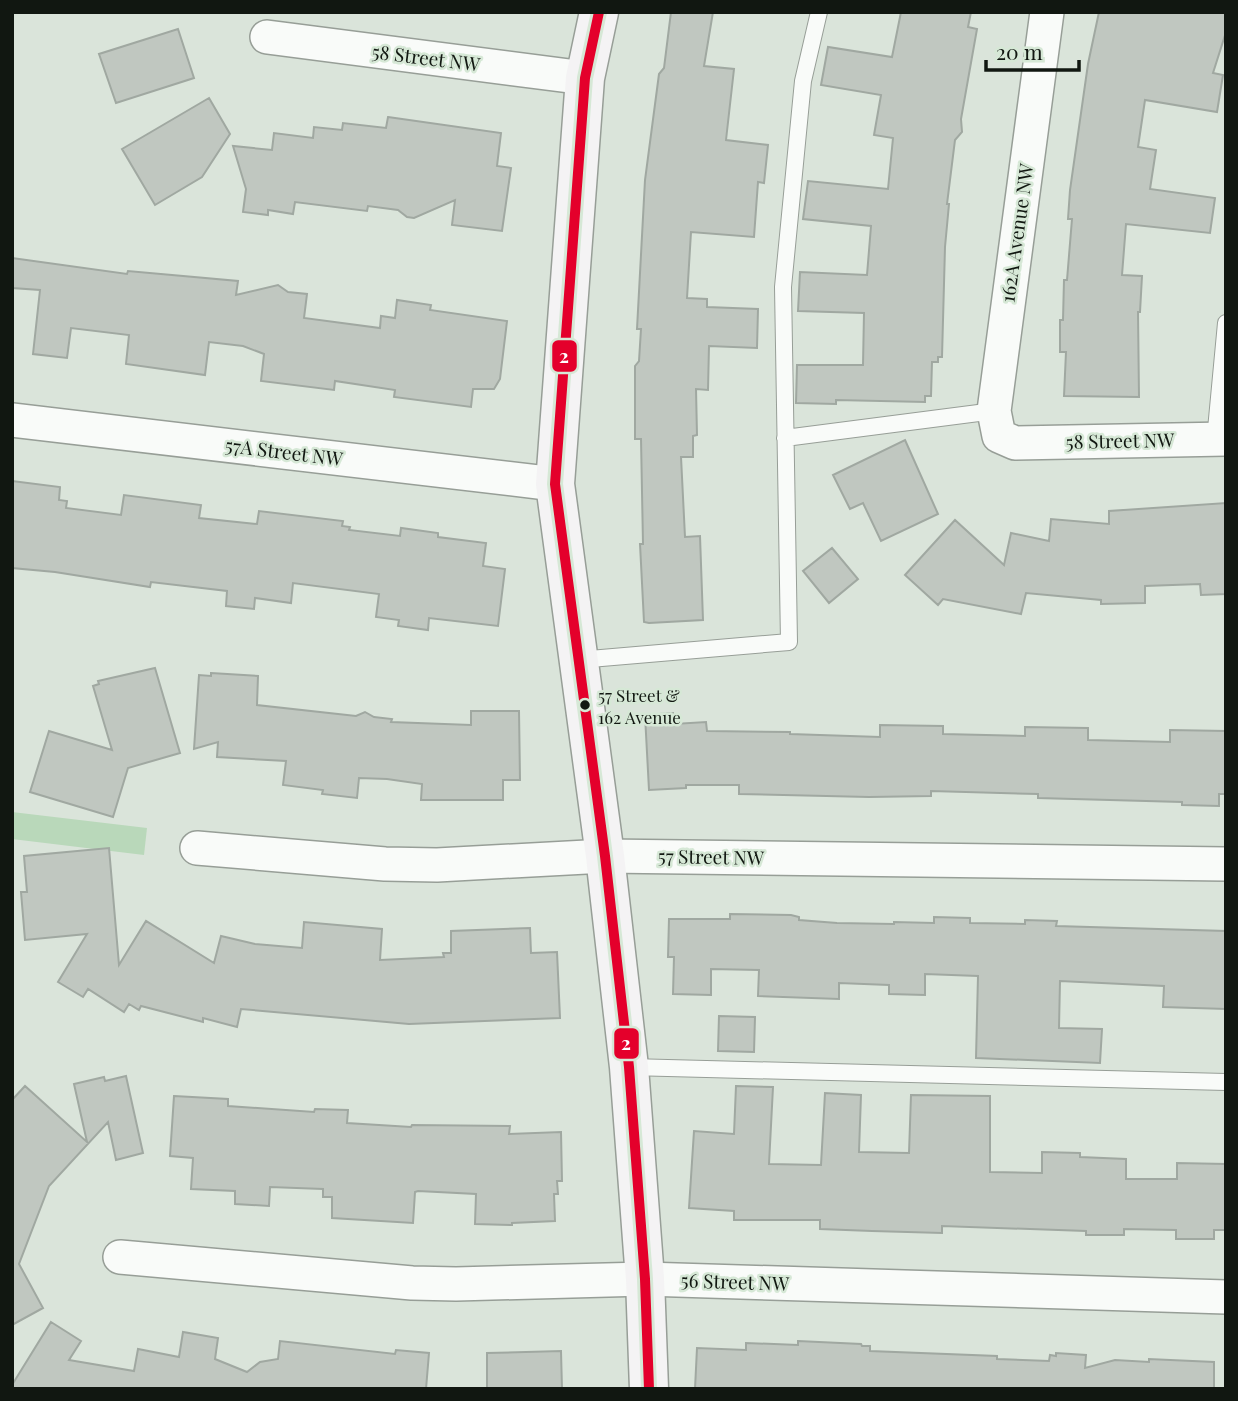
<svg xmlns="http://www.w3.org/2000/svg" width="1238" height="1401" font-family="'Playfair Display',serif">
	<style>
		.green { fill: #b9d8ba }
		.building { fill: #c0c7c0; stroke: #a0a8a1; stroke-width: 2 }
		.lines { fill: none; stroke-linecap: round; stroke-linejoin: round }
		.lane-casing { stroke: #979e97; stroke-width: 18 }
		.street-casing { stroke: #979e97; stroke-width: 36 }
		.secondary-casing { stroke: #979e97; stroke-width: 41 }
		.lane { stroke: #f9fbf9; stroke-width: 16 }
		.street { stroke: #f9fbf9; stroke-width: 33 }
		.secondary { stroke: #f4f3f4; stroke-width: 38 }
		.bus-1-casing { stroke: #d6e8d6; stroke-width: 16 }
		.bus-1 { stroke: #e4002b; stroke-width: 10 }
		.bus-dot { fill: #111711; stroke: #d6e8d6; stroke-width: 2.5 }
		.labels { text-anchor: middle; stroke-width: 5; stroke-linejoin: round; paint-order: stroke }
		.bus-label { font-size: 17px; fill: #111711; stroke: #d6e8d6; text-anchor: start }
		.street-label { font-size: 19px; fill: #111711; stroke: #d6e8d6 }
		.line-badge { stroke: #d6e8d6; stroke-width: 2.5 }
		.badge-label { font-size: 19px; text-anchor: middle; font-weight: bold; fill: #fff }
	</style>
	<rect width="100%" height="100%" fill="#dae4da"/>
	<path class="green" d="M12 812 147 828 144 855 12 839Z"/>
	<path class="building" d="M671 12H713L704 66 734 69 726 140 768 145 764 183 758 182 754 237 691 232 687 298 707 299V307L758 309 757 348 709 346 708 390 696 389 697 435 693 436V457H681L685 537 700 536 703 620 649 623 644 622 640 544H643L641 439H635V366L639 361 641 329H637L645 180 659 74 664 68Z
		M901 12H971L968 27 977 29 961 119 962 132 955 140 947 204H949L945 247 942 357H938V362H932L931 396H925V402L836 400V404L796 403 797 365H863L864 313 798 311 800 272 867 275 871 226 803 219 808 181 888 189 893 138 874 135 881 95 821 85 828 47 892 57Z
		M1099 12H1226V32L1213 73 1223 75 1217 112 1145 100 1138 147 1156 150 1150 189 1215 198 1210 233 1126 224 1122 275 1142 276 1140 312H1138L1139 397 1064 396 1066 352H1060V320H1063L1064 280H1067L1072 219H1068L1070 190 1088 64Z
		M178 29 194 78 116 103 99 54Z
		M209 98 230 134 202 177 155 205 122 149Z
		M388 117 501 133 497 166 511 168 502 231 452 225 455 200 414 218 407 217 398 210 368 206 367 211 295 202 293 214 268 210V215L243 212 246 189 233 146 272 150 274 133 313 138 314 127 342 130 343 123 386 128Z
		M12 258 127 274 128 271 238 281 236 295 278 285 288 292 307 294 304 318 380 328 381 316 395 318 397 300 431 305 430 310 507 321 500 379 494 389H473L471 407 394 397 395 390 335 381 334 390 261 381 264 354 243 346 209 342 205 375 126 364 129 335 71 328 67 358 33 354 40 290 12 288Z
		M905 440 938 514 881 541 863 503 850 509 833 475Z
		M12 481 60 487 59 500 67 501 66 508 121 515 124 495 201 505 199 518 257 524 259 511 343 521 342 526 350 527 349 530 400 536 401 528 438 533V537L486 543 483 566 505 569 498 626 429 618 428 630 398 626 399 620 376 617 379 594 293 583 291 603 255 598 254 609 226 606 227 591 151 582 150 587 55 572 12 568Z
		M1226 503V594L1201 595 1200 584 1145 586V603L1101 604V600L1026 593 1021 614 943 599 938 605 905 575 955 520 1004 565 1011 533 1049 541 1051 519 1109 524V511Z
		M832 548 858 579 829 603 803 571Z
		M155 668 180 753 128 768 113 817 30 792 49 731 112 750 93 686 99 684 98 681Z
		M211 673 258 676 257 705 356 716 365 712 374 717 392 719 391 722 471 725V711H519L520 780H503V800H421L422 784 387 779 359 778 357 798 322 794 323 790 283 785 286 761 217 757 218 742 194 749 199 675 211 676Z
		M673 713 674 724 706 722 707 731 790 732V734L880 737V725L943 726V734L1025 736V727L1088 728V740L1170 742V730L1226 731V794H1219V806L1182 805V802L1038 798V794L931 791V796L869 797 739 794V785H686V788L649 790 645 715Z
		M109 848 119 965 146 921 214 963 221 936 255 944 302 948 304 922 382 929 380 960 444 957 443 953H451V931L530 928 531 953 557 952 560 1018 409 1024 241 1009 237 1027 203 1018V1022L141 1006 139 1010 129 1004 124 1012 88 989 83 997 58 982 87 934 25 940 21 892H27L24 856Z
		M730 914 791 915 799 917V920L837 923 894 924V922L934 923V917L970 918V923L1025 924V920L1057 921 1056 926 1226 931V1009L1163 1007 1164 986 1060 981 1059 1028 1102 1029 1100 1063 976 1058 978 976 925 974V995L889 994V985L839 983V999L758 996 759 970 711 969V995L673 994 674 957H668L669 919H730Z
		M719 1016 755 1017 754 1052 718 1051Z
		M126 1076 143 1153 116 1160 108 1122 49 1186 19 1264 43 1308 12 1325V1100L25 1086 87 1142 74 1084 104 1077 105 1081Z
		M736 1086 773 1087 769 1164 821 1165 825 1093 861 1095 859 1152 909 1153 911 1095 990 1096V1172L1042 1173V1152L1080 1153V1157L1126 1159V1179H1177V1163L1226 1164V1230H1214V1239H1176V1230L1124 1229V1235H1086V1231L942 1226V1233L872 1231 820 1229V1220H734V1211L689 1208 694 1131 734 1134Z
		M174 1096 228 1099V1106L314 1112 315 1109 348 1110 347 1123 411 1127 412 1125 510 1126 509 1134 561 1132 562 1181H557L558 1194H554L555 1221 512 1223V1225L475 1224 476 1194 418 1191 415 1192 413 1223 332 1218V1197H323V1189L270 1187 269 1206 235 1204V1191L191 1189 193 1158 170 1156Z
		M51 1322 81 1341 69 1360 134 1371 138 1349 179 1357 183 1332 218 1338 215 1359 247 1372 260 1362 278 1359 280 1341 395 1354 396 1350 429 1353 426 1389H12V1385Z
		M798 1341 861 1344 862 1346H870V1351L997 1356V1359L1049 1361 1050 1355 1056 1356V1353L1086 1355 1085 1368 1115 1360 1149 1362V1359L1214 1362V1389H695L697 1348 746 1350V1343L798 1345Z
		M561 1351 562 1389H487V1353Z"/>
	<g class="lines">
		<g class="lane-casing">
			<path id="lane" d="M785 438 994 411
				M1215 440 1226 323
				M578 660 789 642 783 287 803 81 819 12
				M629 1067 1226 1082"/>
		</g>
		<g class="street-casing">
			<path id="street" d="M1047 12 994 411 999 436 1015 443 1226 439
				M267 37 585 78
				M12 420 555 484
				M197 848 385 864 437 865 605 856 1226 864
				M120 1257 412 1283 456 1284 645 1279 1226 1297"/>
		</g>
		<g class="secondary-casing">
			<path id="secondary" d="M599 12 585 78 555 484 605 856 629 1067 645 1279 649 1389"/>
		</g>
		<use href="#lane" class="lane"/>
		<use href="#street" class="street"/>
		<use href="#secondary" class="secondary"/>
		<g class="bus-1-casing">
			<path id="bus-1" d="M599 12 585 78 555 484 605 856 629 1067 645 1279 649 1389"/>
		</g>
		<use href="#bus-1" class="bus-1"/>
	</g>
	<circle class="bus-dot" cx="585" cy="705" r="6"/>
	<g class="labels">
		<g class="bus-label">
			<text x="598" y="702">57 Street &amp;<tspan x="598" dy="22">162 Avenue</tspan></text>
		</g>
		<g class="street-label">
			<text transform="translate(426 58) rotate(7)" y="7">58 Street NW</text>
			<text transform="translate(1017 233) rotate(-82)" y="7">162A Avenue NW</text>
			<text transform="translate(1120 441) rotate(-1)" y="7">58 Street NW</text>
			<text transform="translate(284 452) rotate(7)" y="7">57A Street NW</text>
			<text transform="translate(711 857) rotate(1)" y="7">57 Street NW</text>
			<text transform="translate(735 1282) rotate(2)" y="7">56 Street NW</text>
		</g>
	</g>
	<g class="line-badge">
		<rect x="551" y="339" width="27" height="34" rx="7" fill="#e4002b"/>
		<rect x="613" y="1027" width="27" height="33" rx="7" fill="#e4002b"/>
	</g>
	<g class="badge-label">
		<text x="564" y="363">2</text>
		<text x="626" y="1050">2</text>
	</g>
	<rect width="1238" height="1401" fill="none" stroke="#111711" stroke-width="28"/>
	<path d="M986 60v10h93v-10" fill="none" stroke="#111711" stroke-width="3.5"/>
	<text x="996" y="60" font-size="21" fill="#111711" stroke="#d6e8d6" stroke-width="5" paint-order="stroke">20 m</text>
</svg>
